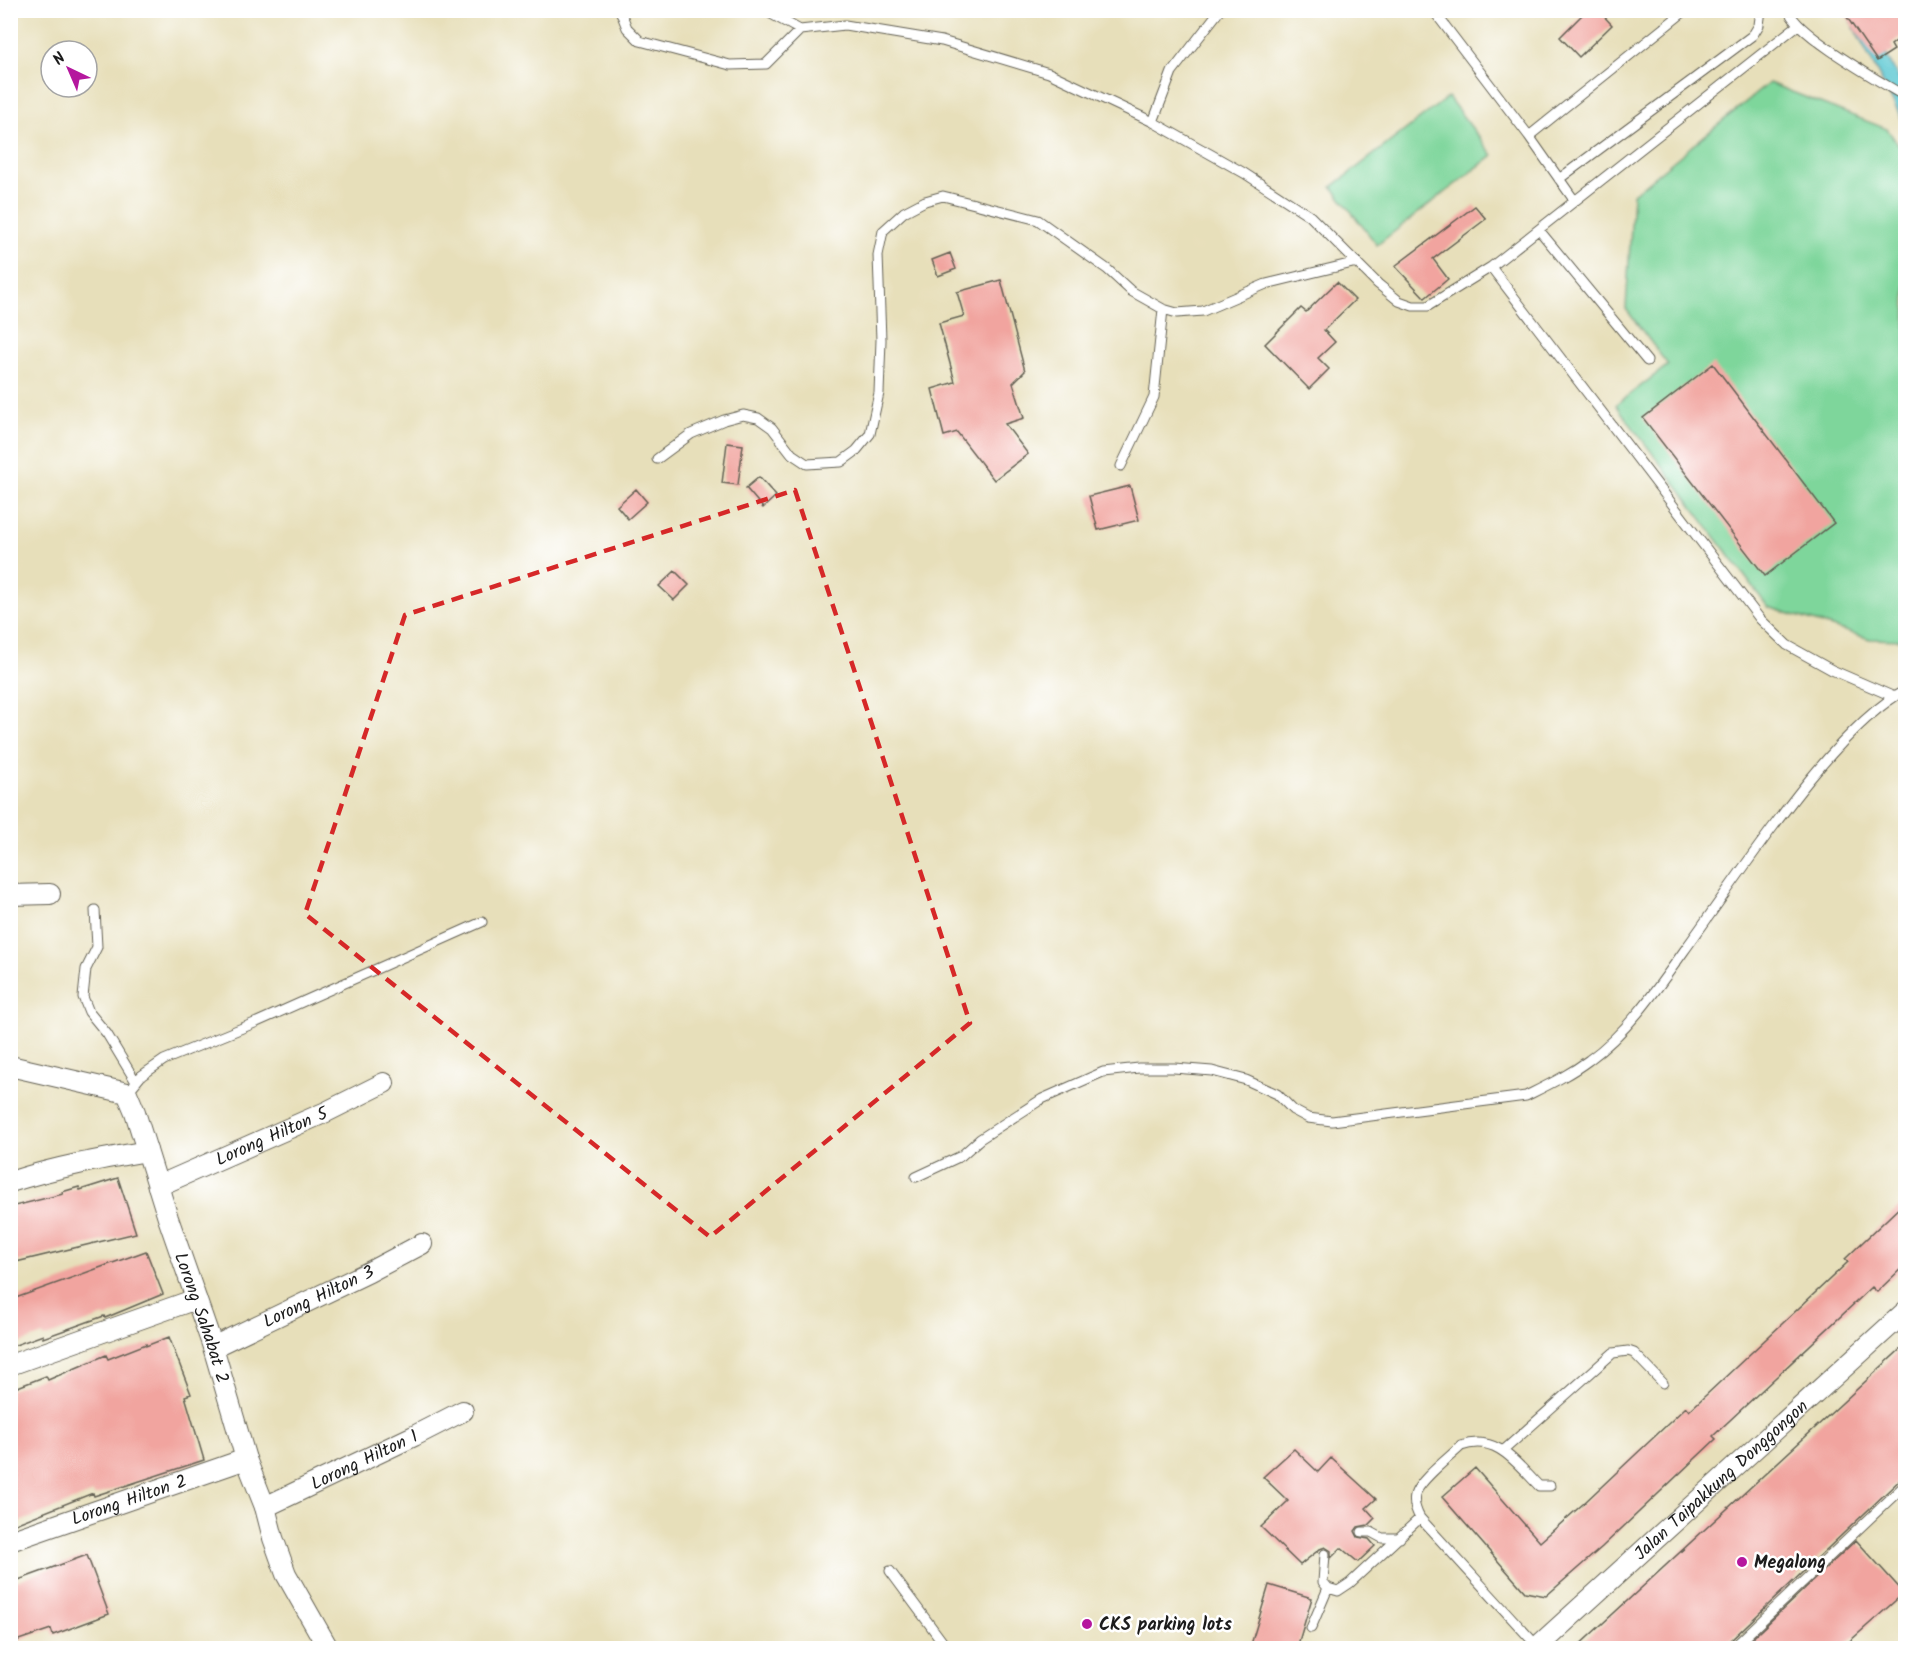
<svg xmlns="http://www.w3.org/2000/svg" width="1916" height="1659" font-family="Kalam,sans-serif">
	<style>
		.green { fill: #7ed69b; stroke: #4d795c; stroke-width: 1.5 }
		.water { fill: #5ac7d2; stroke: #3b7277; stroke-width: 1.5 }
		.building { fill: #f1a49f }
		.lines { fill: none; stroke-linecap: round; stroke-linejoin: round }
		.lane-casing { stroke: #636053; stroke-width: 11 }
		.street-casing { stroke: #636053; stroke-width: 22 }
		.lane { stroke: #fff; stroke-width: 9 }
		.street { stroke: #fff; stroke-width: 20 }
		.marked { fill: none; stroke: #d62828; stroke-width: 4.5; stroke-dasharray: 12 8; stroke-linejoin: round }
		.poi-dot { fill: #b5179e; stroke: #fff; stroke-width: 2 }
		.labels { text-anchor: middle; stroke-width: 5; stroke-linejoin: round; paint-order: stroke }
		.street-label { font-size: 18px; fill: #1c1c1c; stroke: #fff }
		.poi-label { font-size: 18px; font-weight: bold; fill: #1c1c1c; stroke: #fff; text-anchor: start }
	</style>
	<rect width="100%" height="100%" fill="#fff"/>
	<filter id="ink" filterUnits="userSpaceOnUse"><feTurbulence type="fractalNoise" baseFrequency=".0167" numOctaves="2"/><feDisplacementMap in="SourceGraphic" scale="12" xChannelSelector="R" yChannelSelector="G"/><feConvolveMatrix kernelMatrix="1 2 1 2 8 2 1 2 1" color-interpolation-filters="sRGB"/></filter>
	<filter id="wash" filterUnits="userSpaceOnUse"><feTurbulence type="fractalNoise" baseFrequency=".008" numOctaves="4" result="noise"/><feDisplacementMap in="SourceGraphic" scale="24" xChannelSelector="R" yChannelSelector="G"/><feGaussianBlur stdDeviation="1.35" result="paint"/><feColorMatrix in="noise" values="0 0 0 0 0 0 0 0 0 0 0 0 0 0 0 0 0 1.4 0 .05"/><feComposite in="paint" operator="in"/></filter>
	<g filter="url(#wash)">
		<rect width="100%" height="100%" fill="#e7dfba"/>
		<path class="green" d="M1769 83 1887 129 1906 155 1905 640 1870 639 1768 607 1616 405 1668 365 1626 309 1633 194Z
			M1448 97 1493 155 1377 245 1332 187Z"/>
		<path class="water" d="M1845 11H1863L1905 90V125Z"/>
		<g id="blocks">
			<path class="building" d="M1587 10H1598L1612 25 1579 57 1560 37Z
				M1842 10H1905V34L1891 45 1894 50 1877 61Z
				M1475 206 1486 219 1433 259 1448 279 1425 298 1395 266Z
				M950 253 956 269 938 276 932 260Z
				M1001 280 1025 371 1013 383 1024 418 1005 424 1028 454 994 480 957 432 944 436 932 389 955 382 939 323 964 316 957 292Z
				M1337 282 1355 300 1324 330 1335 342 1318 358 1329 369 1309 389 1265 344 1301 308 1306 312Z
				M1713 364 1834 523 1765 576 1643 418Z
				M727 443 743 445 738 485 722 483Z
				M759 477 776 496 763 508 746 488Z
				M1130 486 1139 520 1098 530 1089 496Z
				M636 489 647 502 628 519 617 506Z
				M675 571 689 585 674 600 659 586Z
				M118 1178 136 1233 16 1262 10 1241V1207L63 1194 62 1192 79 1187 80 1190Z
				M1905 1202V1265L1877 1292 1872 1287 1713 1436 1716 1439 1602 1547 1546 1596 1525 1592 1442 1497 1475 1468 1540 1542 1583 1504 1686 1407 1689 1411 1848 1262 1845 1259Z
				M146 1251 163 1294 105 1318 104 1316 43 1338V1335L10 1347V1300Z
				M169 1337 191 1394 185 1396 204 1460 94 1496 93 1493 10 1526V1390L46 1376 48 1380 106 1355 108 1359 146 1344V1346Z
				M1905 1345V1475L1728 1643 1726 1648H1576Z
				M1294 1449 1318 1472 1331 1458 1376 1499 1366 1508 1375 1518 1368 1525 1358 1527 1355 1531 1358 1537 1369 1539 1375 1546 1358 1562 1341 1548 1331 1558V1551L1325 1547 1320 1549 1300 1565 1261 1527 1288 1501 1263 1477Z
				M1856 1540 1904 1593 1842 1648H1742Z
				M87 1555 109 1614 53 1635 51 1629 10 1643V1583Z
				M1269 1585 1312 1598 1297 1648H1250Z"/>
		</g>
	</g>
	<g filter="url(#ink)">
		<use href="#blocks" fill-opacity="0" stroke="#636053" stroke-width="1.5"/>
		<g class="lines">
			<g class="lane-casing">
				<path id="lane" d="M620 10 627 28 640 41 730 65 766 64 800 30 845 25 942 41 1049 73 1153 122 1244 173 1310 216 1378 284 1399 301 1413 306H1428L1491 267
					M764 10 800 30
					M1433 10 1529 136 1574 200
					M1789 10C1793 33 1883 83 1906 97
					M1798 25 1491 267 1760 619 1787 645 1832 670 1892 696
					M1153 122 1172 72 1220 10
					M1529 136 1686 10
					M1559 179 1753 35 1759 25 1761 10
					M1539 230 1647 361
					M657 459 691 434 724 420 743 415 758 418 772 428 792 454 807 464 841 462 856 451 870 434 879 393 881 340 878 255 883 231 904 212 925 201 943 196 1038 220 1107 269 1131 291 1163 309 1177 313 1203 311 1266 284 1357 262
					M1121 466 1154 397 1163 309
					M95 910 97 947 86 969 83 997 89 1012 107 1034 136 1082
					M127 1093 141 1076 164 1060 257 1022 482 922
					M916 1177 961 1156 980 1139 1042 1099 1103 1072 1139 1068H1174L1212 1071 1246 1080 1277 1094 1293 1110 1308 1118 1332 1121 1526 1096C1548 1085 1569 1075 1589 1060 1627 1033 1657 989 1684 951 1726 893 1765 834 1810 779 1834 750 1872 707 1906 690
					M1504 1450 1613 1353 1628 1351 1634 1353 1663 1383
					M1362 1532H1371L1382 1538H1400
					M1325 1554 1323 1582 1328 1588 1338 1591 1350 1583 1420 1518
					M890 1571 947 1648
					M1311 1628 1328 1588
					M1538 1647 1420 1518C1416 1511 1413 1504 1415 1495 1419 1480 1450 1457 1461 1446 1497 1433 1517 1464 1539 1486H1550
					M1733 1648 1906 1484"/>
			</g>
			<g class="street-casing">
				<g id="street">
					<path d="M10 895 50 894"/>
					<path id="s1" d="M10 1066 127 1093 135 1112 168 1218 213 1347 246 1459 265 1507 273 1538 286 1574 328 1648"/>
					<path d="M10 1182C56 1167 101 1159 147 1151"/>
					<path id="s2" d="M158 1186 326 1112 384 1083"/>
					<path id="s3" d="M213 1347 369 1272 422 1244"/>
					<path d="M10 1365 196 1299"/>
					<path id="s4" d="M265 1507 414 1436 463 1411"/>
					<path id="s5" d="M10 1541 246 1459"/>
					<path id="s6" d="M1536 1648 1906 1311"/>
				</g>
			</g>
			<use href="#lane" class="lane"/>
			<use href="#street" class="street"/>
		</g>
	</g>
	<path class="marked" d="M795 490 970 1023 710 1237 305 914 405 615Z"/>
	<g class="poi-dot">
		<circle cx="1742" cy="1562" r="6"/>
		<circle cx="1087" cy="1624" r="6"/>
	</g>
	<g class="labels">
		<g class="street-label">
			<text dy="6" stroke="none"><textPath href="#s2" startOffset="124">Lorong Hilton 5</textPath></text>
			<text dy="6" stroke="none"><textPath href="#s3" startOffset="117">Lorong Hilton 3</textPath></text>
			<text dy="6" stroke="none"><textPath href="#s1" startOffset="357">Lorong Sahabat 2</textPath></text>
			<text dy="6" stroke="none"><textPath href="#s4" startOffset="110">Lorong Hilton 1</textPath></text>
			<text dy="6" stroke="none"><textPath href="#s6" startOffset="250">Jalan Taipakkung Donggongon</textPath></text>
			<text dy="6" stroke="none"><textPath href="#s5" startOffset="126">Lorong Hilton 2</textPath></text>
		</g>
		<g class="poi-label">
			<text x="1754" y="1568">Megalong</text>
			<text x="1099" y="1630">CKS parking lots</text>
		</g>
	</g>
	<rect width="1916" height="1659" fill="none" stroke="#fff" stroke-width="36"/>
	<g transform="translate(69 69) rotate(316)"><circle r="28" fill="#ffffff" stroke="#a4a4a4" stroke-width="1.5"/>
	<path d="M0-4.5L10 22L0 15L-10 22Z" fill="#b5179e"/>
	<text y="-9" font-size="16" font-weight="bold" text-anchor="middle" fill="#1c1c1c">N</text>
	</g>
</svg>
